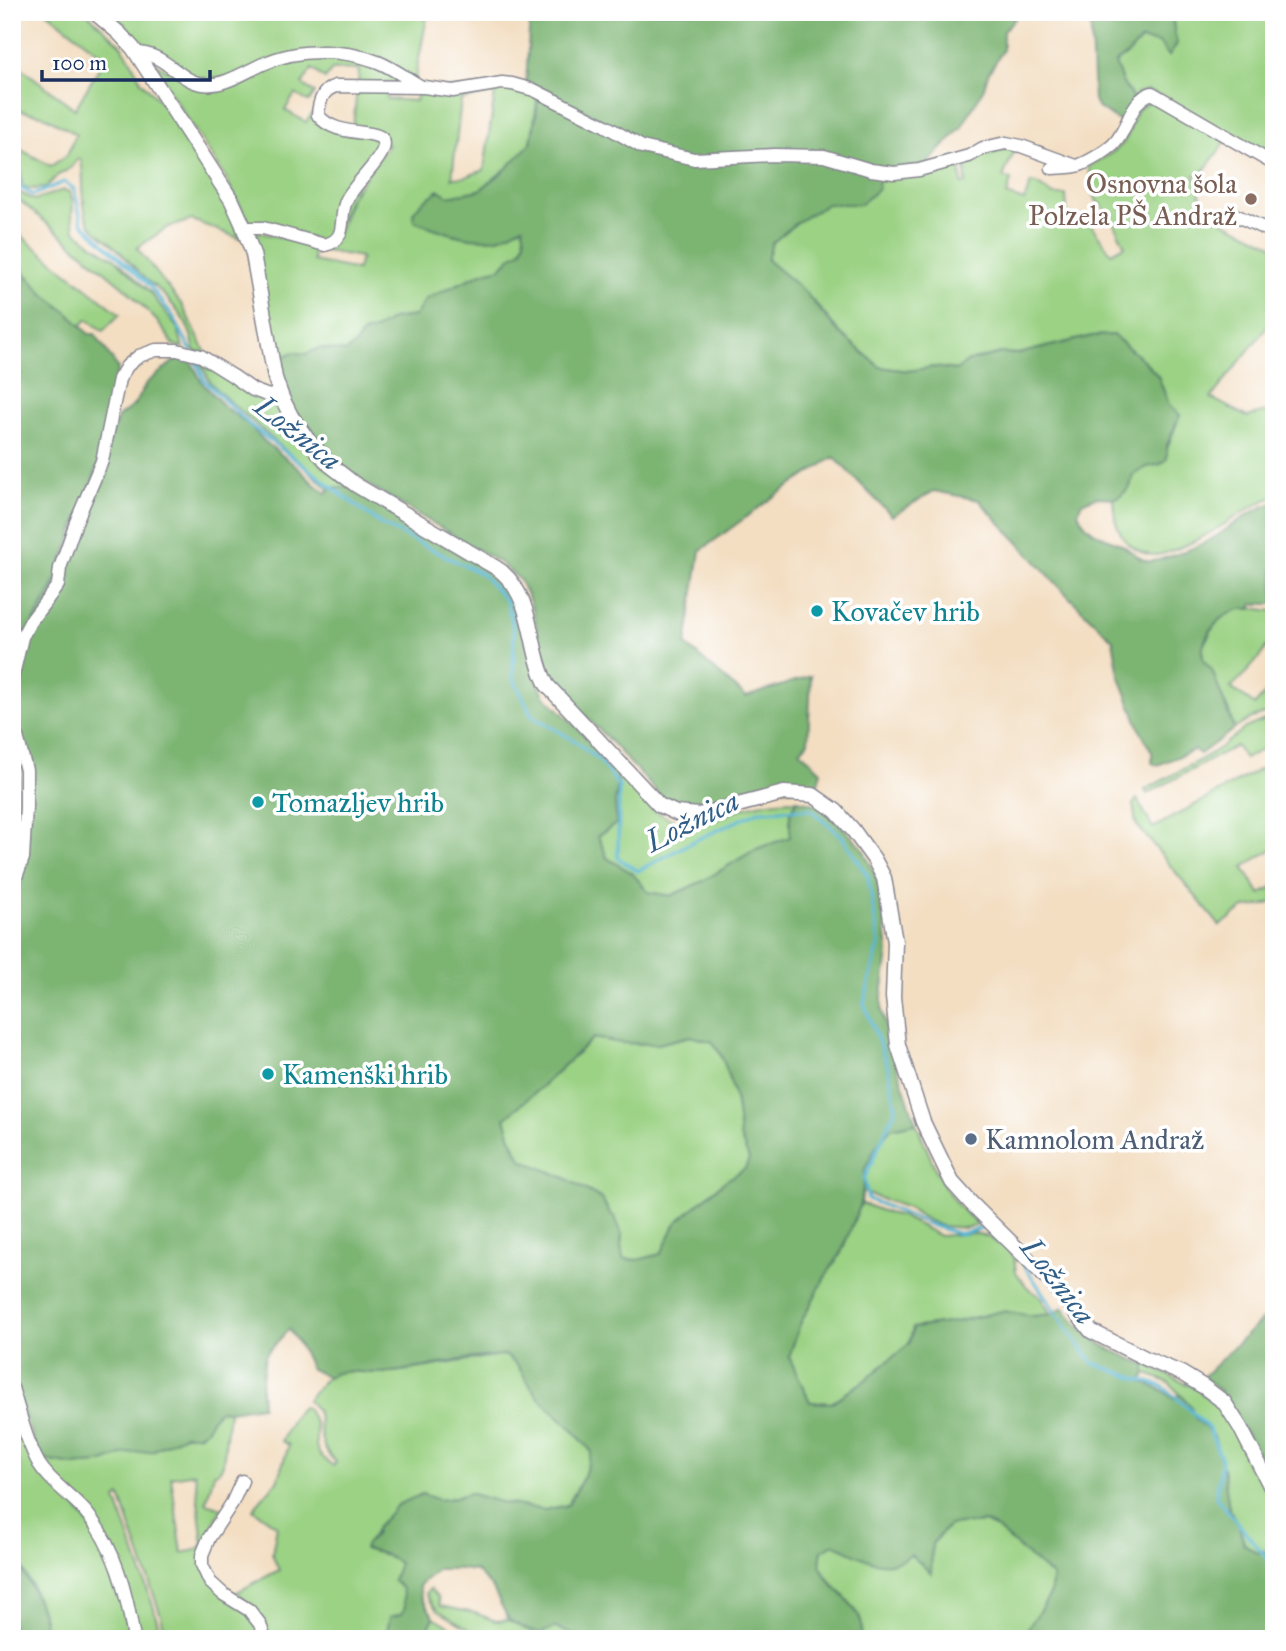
<svg xmlns="http://www.w3.org/2000/svg" width="1286" height="1651" font-family="'IM FELL Great Primer',serif">
	<style>
		.green { fill: #9bd284; stroke: #5b8071; stroke-width: 2; fill-rule: evenodd }
		.forest { fill: #7cb472; stroke: #4c7268; stroke-width: 2; fill-rule: evenodd }
		.lines { fill: none; stroke-linecap: round; stroke-linejoin: round }
		.stream { stroke: #56b5d4; stroke-width: 3.5 }
		.minor-casing { stroke: #878690; stroke-width: 15 }
		.tertiary-casing { stroke: #878690; stroke-width: 17 }
		.minor { stroke: #fff; stroke-width: 12 }
		.tertiary { stroke: #fff; stroke-width: 14 }
		.education-dot { fill: #8d6e63; stroke: #fff; stroke-width: 2.5 }
		.culture-dot { fill: #0f9aa8; stroke: #fff; stroke-width: 2.5 }
		.service-dot { fill: #5c6f8a; stroke: #fff; stroke-width: 2.5 }
		.labels { text-anchor: middle; stroke-width: 7; stroke-linejoin: round; paint-order: stroke }
		.education-label { font-size: 28px; fill: #785e54; stroke: #fff; text-anchor: end }
		.culture-label { font-size: 28px; fill: #0d838f; stroke: #fff; text-anchor: start }
		.service-label { font-size: 28px; fill: #4e5e75; stroke: #fff; text-anchor: start }
		.water-label { font-size: 30px; font-style: italic; fill: #305e87; stroke: #fff }
	</style>
	<rect width="100%" height="100%" fill="#fff"/>
	<filter id="ink" filterUnits="userSpaceOnUse"><feTurbulence type="fractalNoise" baseFrequency=".0143" numOctaves="2"/><feDisplacementMap in="SourceGraphic" scale="14" xChannelSelector="R" yChannelSelector="G"/><feConvolveMatrix kernelMatrix="1 2 1 2 8 2 1 2 1" color-interpolation-filters="sRGB"/></filter>
	<filter id="wash" filterUnits="userSpaceOnUse"><feTurbulence type="fractalNoise" baseFrequency=".00686" numOctaves="4" result="noise"/><feDisplacementMap in="SourceGraphic" scale="28" xChannelSelector="R" yChannelSelector="G"/><feGaussianBlur stdDeviation="1.57" result="paint"/><feColorMatrix in="noise" values="0 0 0 0 0 0 0 0 0 0 0 0 0 0 0 0 0 1.4 0 .05"/><feComposite in="paint" operator="in"/></filter>
	<g filter="url(#wash)">
		<rect width="100%" height="100%" fill="#f3dec2"/>
		<path class="green" d="M47 12H86L120 44 129 57 141 81 164 106 227 205 241 239 192 220 168 227 137 248 182 305 207 355 194 351C194 328 175 306 160 291 155 286 148 282 143 277 133 266 124 255 114 246 106 238 96 233 90 224 80 209 85 178 81 160L78 159 71 168 58 175 45 188 30 189 22 186 21 172 12 161V145L51 166 67 155 76 134 42 115 12 109V61L75 109 105 58Z
			M108 12H428L415 79 329 50 226 79 200 82 141 47 126 26Z
			M1171 12H1274V158L1148 90 1138 93 1134 100 1122 82 1115 63 1128 54 1141 40 1159 43 1169 55 1174 26Z
			M324 55 365 62 411 84 358 83 359 69 332 70 325 79 312 69 302 84 315 93 309 102 295 94 285 110 306 122 314 111 318 121 376 137 382 144 358 179 339 231 328 243 249 222 224 175 150 61 202 88 279 60Z
			M503 86 538 94 531 143 519 158 480 190 448 196 415 221 456 235 498 238 523 226 525 241 521 251 511 257 501 268 484 272 426 299 415 316 392 319 375 330 363 333 355 345 345 352 320 348 306 354 277 360 253 231 328 248 348 201 388 145 353 128 357 88 385 89 387 99 416 101 418 90ZM495 93 484 170 465 177 452 178 461 100ZM314 249 361 257 357 270 313 261Z
			M1160 100 1227 140 1202 173 1195 175 1205 212 1274 246V318L1211 398 1247 417 1274 410V497C1258 501 1245 512 1231 520 1213 532 1177 552 1157 555 1146 556 1135 550 1128 543 1115 529 1114 515 1113 497L1118 498 1130 487 1133 475 1147 467 1161 464 1180 415 1169 405 1158 376 1143 360 1113 335 1092 336 1018 354 1001 353 969 361 956 370 934 367 908 371 879 367 839 332 817 305 767 260 772 243 796 223 827 204 861 203 883 177 959 162 962 184 966 183 965 160 1016 147 1003 177 1011 180 1007 195 1024 201 1031 183 1036 184 1054 195H1066L1067 211 1072 217 1081 216 1086 218 1111 253 1125 246 1109 214 1096 200 1088 167C1099 160 1113 154 1122 144 1139 125 1125 105 1160 100Z
			M12 180 14 190 34 200 63 190 70 192 73 202 72 217 75 231 93 245 114 258 150 292 178 329 183 348 174 345 157 321 127 290 12 194Z
			M12 227 31 244 120 314 103 331 87 319 81 326 44 294 15 262 12 263Z
			M198 358 282 412 304 446 316 460 347 485 342 488 333 487 330 490 219 392 210 382Z
			M1242 607 1274 611C1274 617 1274 623 1274 628 1271 649 1246 673 1231 688L1255 705 1274 684V711L1252 718 1234 729 1229 711 1203 660V646L1215 624 1225 615Z
			M1274 716V848L1243 867 1260 894 1274 887V902L1264 905 1244 908 1220 926 1136 824 1133 804 1137 799 1153 828 1271 763 1264 748 1245 759 1236 746 1147 794 1145 790 1207 756 1221 747 1245 728Z
			M620 770C631 784 642 800 656 811 670 821 691 826 708 822 720 819 731 812 743 808 761 802 779 800 797 800L790 814 791 837 756 849 703 881 670 896 648 892 632 873 607 858 598 836 616 824 615 801Z
			M690 1036 713 1042C725 1061 733 1082 736 1105 739 1124 741 1141 749 1159L745 1169 725 1181 676 1223 661 1254 638 1260 623 1259 621 1246 622 1234 602 1199 565 1178 522 1160 513 1144 505 1118 539 1089 593 1038 621 1043 658 1044Z
			M916 1123C932 1159 944 1204 981 1224L965 1228 941 1226 929 1221 908 1208 862 1192 865 1168 876 1147 891 1128Z
			M861 1203 887 1213 901 1216 940 1236 974 1233 988 1237 1009 1250 1014 1258 1016 1272 1027 1287 1040 1297 1051 1314 1034 1316 1002 1311 955 1322 913 1328 909 1344 864 1381 831 1403 810 1402 789 1357 800 1324 825 1277 841 1253Z
			M505 1355 517 1365 592 1452 584 1476 568 1505 545 1510 503 1503 469 1493 455 1498 438 1500 422 1494 377 1527C374 1536 368 1540 365 1549L383 1554 399 1563 405 1608 387 1631 392 1639H269L262 1618 237 1592 279 1570 272 1554 277 1526 253 1509 277 1481 289 1445 281 1441 293 1417 302 1407 307 1408 316 1425V1446L320 1455 333 1466 336 1463C329 1455 323 1448 321 1437 317 1419 324 1415 307 1400 314 1392 324 1377 334 1374 348 1368 367 1374 382 1373 423 1370 464 1359 505 1355Z
			M1145 1364 1195 1388 1217 1406 1236 1431 1274 1503V1548L1258 1553 1245 1544 1239 1526 1229 1508 1223 1469 1214 1436 1195 1418 1190 1405 1175 1389 1168 1382 1145 1373Z
			M12 1404 25 1437 76 1506 109 1556 131 1639H46L44 1618 32 1587 12 1549Z
			M220 1410 229 1411 223 1464 220 1470 214 1474 206 1503 222 1508 210 1531 207 1565 213 1578 245 1608 264 1639H167L161 1616 120 1496 116 1499 154 1609 162 1639H137L119 1565 40 1459 73 1465 100 1463 125 1454 152 1451 184 1435 206 1430 212 1418ZM195 1473 203 1545 196 1550 182 1553 171 1477Z
			M985 1522 995 1527 1053 1577 1050 1595 1021 1639H984L973 1637 967 1639H859C873 1611 830 1590 821 1567 819 1562 821 1556 822 1551L833 1544 848 1550 911 1555 931 1571 932 1544 949 1525Z
			M430 1589 438 1597 440 1606 475 1613 496 1621 509 1620 529 1631 556 1627 574 1636 576 1639H486L437 1610 429 1599 426 1593Z
			M434 1617 471 1639H425C426 1632 431 1624 434 1617Z"/>
		<path class="forest" d="M530 12H1021L1003 31V50L988 74 984 88 961 128 927 164 886 173 878 183V189L861 204H827L796 223 772 243 767 260 804 291 839 332 880 367 908 371 934 367 956 370 969 361 1001 353 1018 354 1092 336 1113 335 1143 360 1158 376 1169 405 1180 415 1167 445V459L1161 464 1147 467 1133 475 1130 487 1118 498 1096 497 1081 503 1078 513C1088 534 1101 535 1120 544 1129 548 1137 559 1147 561 1155 562 1161 559 1168 557 1184 552 1199 546 1213 538 1233 526 1251 509 1274 503V604H1253L1251 609C1230 605 1206 629 1203 648 1202 652 1203 656 1203 660L1212 670 1234 729 1200 754 1194 750 1158 765 1152 763V752L1141 732 1119 675 1113 640 1069 597 979 500 934 491 892 516 834 457 772 498 700 551 686 645 746 697 811 676 808 742 800 751 821 771 816 790 777 789 758 792 701 811 679 809 665 801 611 742 551 681 545 667 533 611 528 597 519 579 500 563 360 480 327 455 293 409 281 378 277 360 293 352 306 354 320 348 345 352 355 345 363 333 375 330 392 319 415 316 426 299 484 272 501 268 511 257 521 251 525 241 523 226C515 230 506 236 497 238 469 243 440 230 414 221L413 213 420 204 439 190 448 196 480 190 504 171 531 143 537 110 538 89 526 85Z
			M1090 12H1171L1177 44 1169 56 1159 43 1141 40 1128 54 1115 63 1122 82 1134 100 1122 123 1097 107 1094 100Z
			M15 262 44 294 67 312 89 334H95L118 368 101 457 54 584 12 663V263Z
			M185 355 188 356 203 384 225 407 248 424 264 441 298 468 314 484 326 493 333 487 342 488 347 485 415 528 483 567 495 577 514 598 519 611 533 671 544 695 620 770 615 801 616 824 598 836 607 858 632 873 648 892 671 896 703 881 756 849 790 837V814L797 800 812 803 825 809 862 847 876 876 882 898 888 953 882 995V1011L893 1055 916 1123 891 1128 876 1147 865 1168 861 1203 841 1253 825 1277 800 1324 789 1357 810 1402 831 1403 864 1381 909 1344 913 1328 955 1322 1002 1311 1034 1316 1051 1314 1063 1307C1086 1339 1109 1351 1145 1364V1372L1147 1374 1141 1381 1162 1390 1174 1399 1180 1394 1190 1405 1195 1418 1214 1436 1223 1468 1229 1508 1239 1526 1244 1544 1258 1553 1274 1548V1639H1021L1050 1595 1053 1577 995 1527 985 1522 949 1525 932 1544 931 1573 911 1555C882 1575 861 1555 833 1544L822 1551C821 1556 819 1562 821 1567 829 1591 873 1611 859 1639H576L573 1635 556 1627 541 1633 529 1631 509 1620 492 1587 476 1571 460 1569H437C432 1576 425 1579 419 1586L421 1597 434 1617C431 1624 426 1632 425 1639H392L387 1631 390 1617 401 1614 405 1608 402 1589 393 1580 399 1563 383 1554 364 1549 366 1544 375 1535 377 1527 397 1505 422 1494 439 1500 455 1498 469 1493 503 1503 545 1510 568 1505 584 1476 592 1452 573 1430 537 1396 517 1365 505 1355C492 1356 479 1357 467 1359 439 1364 410 1371 381 1373 365 1374 342 1367 328 1377L311 1369 301 1348 289 1329 265 1355 261 1389 262 1406 229 1411 220 1410 212 1418 206 1430 198 1435H184L152 1451 125 1454 100 1463 73 1465 40 1459 12 1381V904L27 858 14 709 16 681 27 636 63 569 118 417 134 405 147 383 174 361ZM690 1036 713 1042 721 1055 728 1073 736 1102 740 1137 749 1159 745 1169 725 1181 676 1223 661 1254 638 1260 623 1259 621 1246 622 1234 615 1217 609 1213 602 1199 565 1178 522 1160 513 1144 505 1118 539 1089 593 1038 621 1043 658 1044Z
			M12 733 24 772 23 833 12 881Z
			M1274 1308V1481L1220 1391 1203 1377Z
			M12 1549C25 1579 45 1605 46 1639H12Z"/>
		<g class="lines">
			<path class="stream" d="M12 171 19 180 21 188 33 195 64 182 74 189 82 223 149 285 172 315 191 350
				M194 357 205 381 250 425 382 525 482 574 507 602 514 631 513 677 532 716 575 741 599 760 619 786 618 858 638 871 694 841 759 811 810 809 841 835 868 876 879 944 864 1003 888 1067 896 1108 864 1179 868 1199 931 1225 959 1234 984 1228 1001 1242
				M1022 1262 1064 1325 1093 1363 1137 1379 1162 1386 1187 1407 1209 1429 1222 1460 1216 1497 1267 1558H1274"/>
		</g>
	</g>
	<g filter="url(#ink)">
		<g class="lines">
			<g class="minor-casing">
				<path id="minor" d="M136 53C166 53 178 81 203 84 223 87 245 72 263 64 297 48 343 49 378 62 393 68 406 78 420 86
					M1052 168C1061 167 1072 168 1080 165 1090 161 1105 152 1113 145 1129 130 1129 100 1152 93L1274 164
					M1231 213 1274 233
					M244 228H263L325 245C348 239 339 221 345 204 346 199 350 194 353 190 359 180 390 152 383 140 375 128 335 138 318 115 319 102 322 90 336 86L424 87 453 91 502 83 512 84 534 90 604 125 642 147 694 159 774 155 824 156 871 170 894 173 919 170 969 156 983 148 1006 143 1021 146 1076 166
					M12 679 22 637 30 622 58 585 60 568 76 522 102 461 119 379 127 366 139 356 156 350H177L201 356 233 376 253 390 269 396 280 393
					M12 718 26 770V807L23 858 12 888
					M12 1388C20 1413 26 1441 39 1464 51 1483 70 1494 84 1510 115 1545 127 1594 134 1639
					M242 1481 232 1503 209 1538 202 1555V1565L210 1582 223 1594 249 1610 260 1624 265 1639"/>
			</g>
			<g class="tertiary-casing">
				<path id="tertiary" d="M94 12 119 33 133 48 232 201 242 223 253 254 275 378 282 398 291 416 308 440 330 465 356 485 483 560C489 564 496 567 502 572 535 601 528 649 547 685L659 805 676 813 699 815 784 793 813 795 836 811 853 830 874 859 884 878 895 942 893 997 898 1045 923 1122 952 1182 971 1203 1055 1286 1091 1331 1147 1359 1181 1373 1204 1387 1224 1402 1240 1427 1274 1493"/>
			</g>
			<use href="#minor" class="minor"/>
			<use href="#tertiary" class="tertiary"/>
		</g>
	</g>
	<circle class="education-dot" cx="1251" cy="199" r="7"/>
	<g class="culture-dot">
		<circle cx="817" cy="611" r="7"/>
		<circle cx="258" cy="802" r="7"/>
		<circle cx="268" cy="1074" r="7"/>
	</g>
	<circle class="service-dot" cx="971" cy="1139" r="7"/>
	<g class="labels">
		<g class="education-label">
			<text x="1237" y="193">Osnovna šola<tspan x="1237" dy="32">Polzela PŠ Andraž</tspan></text>
		</g>
		<g class="culture-label">
			<text x="831" y="621">Kovačev hrib</text>
			<text x="272" y="812">Tomazljev hrib</text>
			<text x="282" y="1084">Kamenški hrib</text>
		</g>
		<g class="service-label">
			<text x="985" y="1149">Kamnolom Andraž</text>
		</g>
		<g class="water-label">
			<text transform="translate(298 433) rotate(38)" y="10">Ložnica</text>
			<text transform="translate(692 821) rotate(-27)" y="10">Ložnica</text>
			<text transform="translate(1058 1281) rotate(52)" y="10">Ložnica</text>
		</g>
	</g>
	<rect width="1286" height="1651" fill="none" stroke="#fff" stroke-width="42"/>
	<path d="M42 70v10h168v-10" fill="none" stroke="#1b2f5e" stroke-width="3.5"/>
	<text x="52" y="70" font-size="21" fill="#1b2f5e" stroke="#ffffff" stroke-width="5" paint-order="stroke">100 m</text>
</svg>
